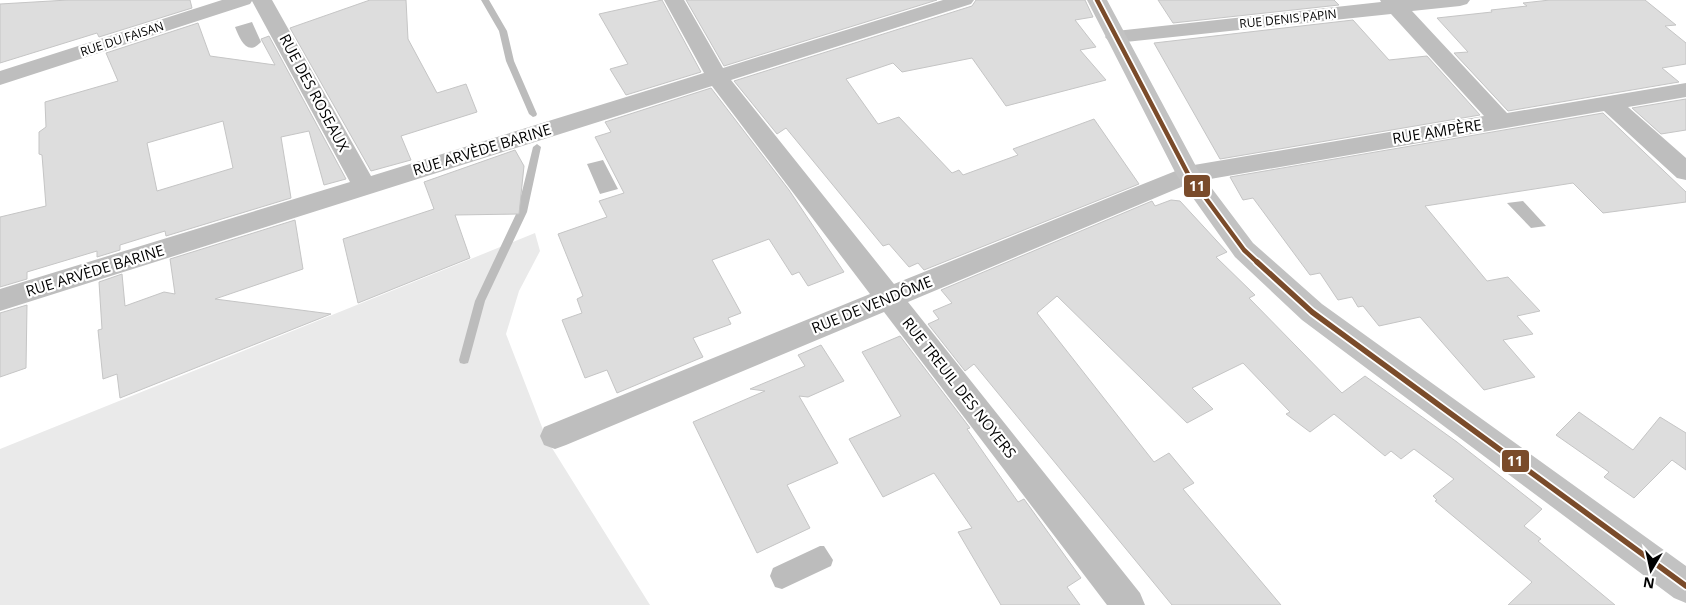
<svg xmlns="http://www.w3.org/2000/svg" width="1686" height="605" font-family="'Open Sans',sans-serif">
	<style>
		.green { fill: #eaeaea }
		.water { fill: #bcbcbc }
		.lines { fill: none; stroke-linecap: round; stroke-linejoin: round }
		.stream { fill: #bcbcbc; fill-rule: evenodd }
		.building { fill: #ddd; stroke: #c5c5c5; fill-rule: evenodd }
		.street { fill: #bebebe; fill-rule: evenodd }
		.secondary { fill: #c2c2c2; fill-rule: evenodd }
		.bus-1-far1-casing { stroke: #fff; stroke-width: 8 }
		.bus-1-casing { stroke: #fff; stroke-width: 9 }
		.bus-1-far1 { stroke: #7a4b2a; stroke-width: 4.5 }
		.bus-1 { stroke: #7a4b2a; stroke-width: 5.5 }
		.labels { text-anchor: middle; stroke-width: 4.5; stroke-linejoin: round; paint-order: stroke }
		.far-street-label { font-size: 12px; fill: #000; stroke: #fff }
		.street-label { font-size: 15px; fill: #000; stroke: #fff }
		.line-badge { stroke: #fff; stroke-width: 2 }
		.badge-label { font-size: 14px; text-anchor: middle; font-weight: bold; fill: #fff }
	</style>
	<rect width="100%" height="100%" fill="#fff"/>
	<path class="green" d="M535 233 540 251 519 291 506 334 547 440 650 605H0V449Z"/>
	<path class="water" d="M252 22 261 42C247 57 240 39 235 27Z
		M603 160 618 189 600 194 587 164Z
		M1523 201 1546 226 1531 228 1507 203Z
		M820 546H824L833 560 831 566 782 589 775 587 770 576 773 568Z"/>
	<g class="lines">
		<path class="stream" d="M481 0H489L507 31 514 61 537 114 536 116 533 117 529 114 506 61 499 31Z
			M537 144 541 147 527 212 485 301 469 360 468 363 464 364 460 363 459 360 475 301 517 212 533 147Z"/>
	</g>
	<path class="building" d="M68 0H190L192 8 99 37 97 33 0 63V4Z
		M370 0H406L408 39 437 93 466 84 477 112 401 136 411 160 371 171 290 28Z
		M662 0 701 72 626 95 610 69 628 64 599 14Z
		M686 0H937L724 66Z
		M976 0H1085L1093 17 1075 20 1096 47 1080 50 1106 80 1006 106 972 58 902 72 893 63 846 79 878 124 899 117 952 173 959 170 963 175 1018 155 1013 149 1094 119 1139 184 924 270 918 263 909 267 889 244 883 246 786 128 777 134 734 81 972 6Z
		M1158 0H1334L1339 5 1173 23Z
		M1550 0H1645L1676 25 1665 26 1686 43V64L1662 68 1679 82 1508 111 1454 53 1468 52 1437 18 1492 12 1491 10 1527 6 1523 3Z
		M1353 20 1389 60 1427 56 1480 115 1220 159 1154 43Z
		M198 23 210 56 275 65 261 39 269 36 346 179 324 185 309 131 281 137 291 198 166 236 165 231 120 245V250L97 257V251L27 272V279L0 287V217L46 206 42 155 39 154V132L46 127 45 102 118 81 106 53ZM223 121 233 168 157 191 147 143Z
		M711 88 789 190 844 272 808 286 799 272 792 275 769 239 712 260 741 313 728 318 731 324 693 338 703 357 617 393 607 370 585 378 562 320 582 313 577 299 583 296 558 234 607 217 599 201 624 193 595 137 611 132 605 122Z
		M1686 99V130L1661 134 1632 108Z
		M1603 113 1686 192V202L1603 213 1573 183 1425 206 1487 281 1508 277 1540 311 1517 316 1533 334 1503 340 1535 377 1484 390 1420 317 1379 326 1363 306 1358 307 1352 297 1338 300 1320 273 1310 275 1253 198 1243 200 1230 177Z
		M515 150 524 166 519 214 455 215 470 258 358 303 343 239 434 209 424 182Z
		M1171 200 1180 201 1227 252 1216 257 1255 295 1249 298 1342 393 1365 376 1457 442 1542 509 1524 526 1541 539 1538 541 1615 605H1508L1532 582 1435 501 1437 500 1433 496 1454 479 1414 449 1401 459 1391 451 1385 456 1334 414 1310 432 1286 414 1290 412 1243 363 1192 388 1213 409 1187 423 1057 296 1037 313 1154 462 1169 453 1194 483 1183 489 1281 605H1172L974 364 965 371 928 324 939 319 933 311 952 303 941 290 1152 201 1155 206Z
		M295 220 303 269 215 299 331 314 120 398 117 374 103 379 98 330 102 329 99 282 122 274 125 306 164 292 175 294 170 259Z
		M27 305 26 368 0 377V313Z
		M900 336 970 428 967 429 1018 502 1024 499 1081 578 1067 587 1080 605H1001L958 532 972 528 934 473 883 497 849 439 901 416 862 352Z
		M821 345 844 381 808 397 799 396 838 463 787 485 810 528 757 553 693 422 765 391 750 389 805 366 798 355Z
		M1579 412 1633 450 1660 417 1686 433V470L1672 460 1634 498 1604 477 1609 472 1556 435Z"/>
	<g class="lines">
		<path class="street" d="M222 0H272L371 176 704 73 664 0H684L723 68 943 0H974L971 4 731 80 894 284 1188 166 1484 116 1391 14 1116 43 1109 41 1105 37 1109 33 1116 31 1381 2 1380 0H1470L1467 4 1460 6 1412 11 1507 113 1686 83V97L1628 107 1686 158V180L1677 178 1604 111 1193 182 908 302 1140 593 1145 605H1107L884 312 566 445 555 449 544 445 540 436 544 427 870 294 712 86 0 311V289L350 182 252 1 250 4 0 85V71Z"/>
		<path class="secondary" d="M1087 0H1107L1198 170 1253 243 1322 304 1686 566V603L1674 598 1302 320 1235 257 1176 174Z"/>
		<g class="bus-1-far1-casing">
			<path id="bus-1-far1" d="M1097 0 1188 174 1244 250 1258 263"/>
		</g>
		<g class="bus-1-casing">
			<path id="bus-1" d="M1257 262 1312 312 1686 586"/>
		</g>
		<use href="#bus-1-far1" class="bus-1-far1"/>
		<use href="#bus-1" class="bus-1"/>
	</g>
	<g class="labels">
		<g class="far-street-label">
			<text transform="translate(1288 19) rotate(-6)" y="4">RUE DENIS PAPIN</text>
			<text transform="translate(122 39) rotate(-18)" y="4">RUE DU FAISAN</text>
		</g>
		<g class="street-label">
			<text transform="translate(314 93) rotate(62)" y="5">RUE DES ROSEAUX</text>
			<text transform="translate(1437 132) rotate(-9)" y="5">RUE AMPÈRE</text>
			<text transform="translate(482 150) rotate(-17)" y="5">RUE ARVÈDE BARINE</text>
			<text transform="translate(95 271) rotate(-17)" y="5">RUE ARVÈDE BARINE</text>
			<text transform="translate(872 305) rotate(-22)" y="5">RUE DE VENDÔME</text>
			<text transform="translate(959 388) rotate(52)" y="5">RUE TREUIL DES NOYERS</text>
		</g>
	</g>
	<g class="line-badge">
		<rect x="1183" y="174" width="28" height="24" rx="5" fill="#7a4b2a"/>
		<rect x="1501" y="449" width="29" height="24" rx="5" fill="#7a4b2a"/>
	</g>
	<g class="badge-label">
		<text x="1197" y="191">11</text>
		<text x="1515" y="466">11</text>
	</g>
	<g transform="translate(1651 570) rotate(189)" stroke="#ffffff" stroke-width="4" paint-order="stroke">
	<path d="M0-4L9 19L0 12L-9 19Z" fill="#000000"/>
	<text y="-8" font-size="14" font-weight="bold" text-anchor="middle" fill="#000000">N</text>
	</g>
</svg>
